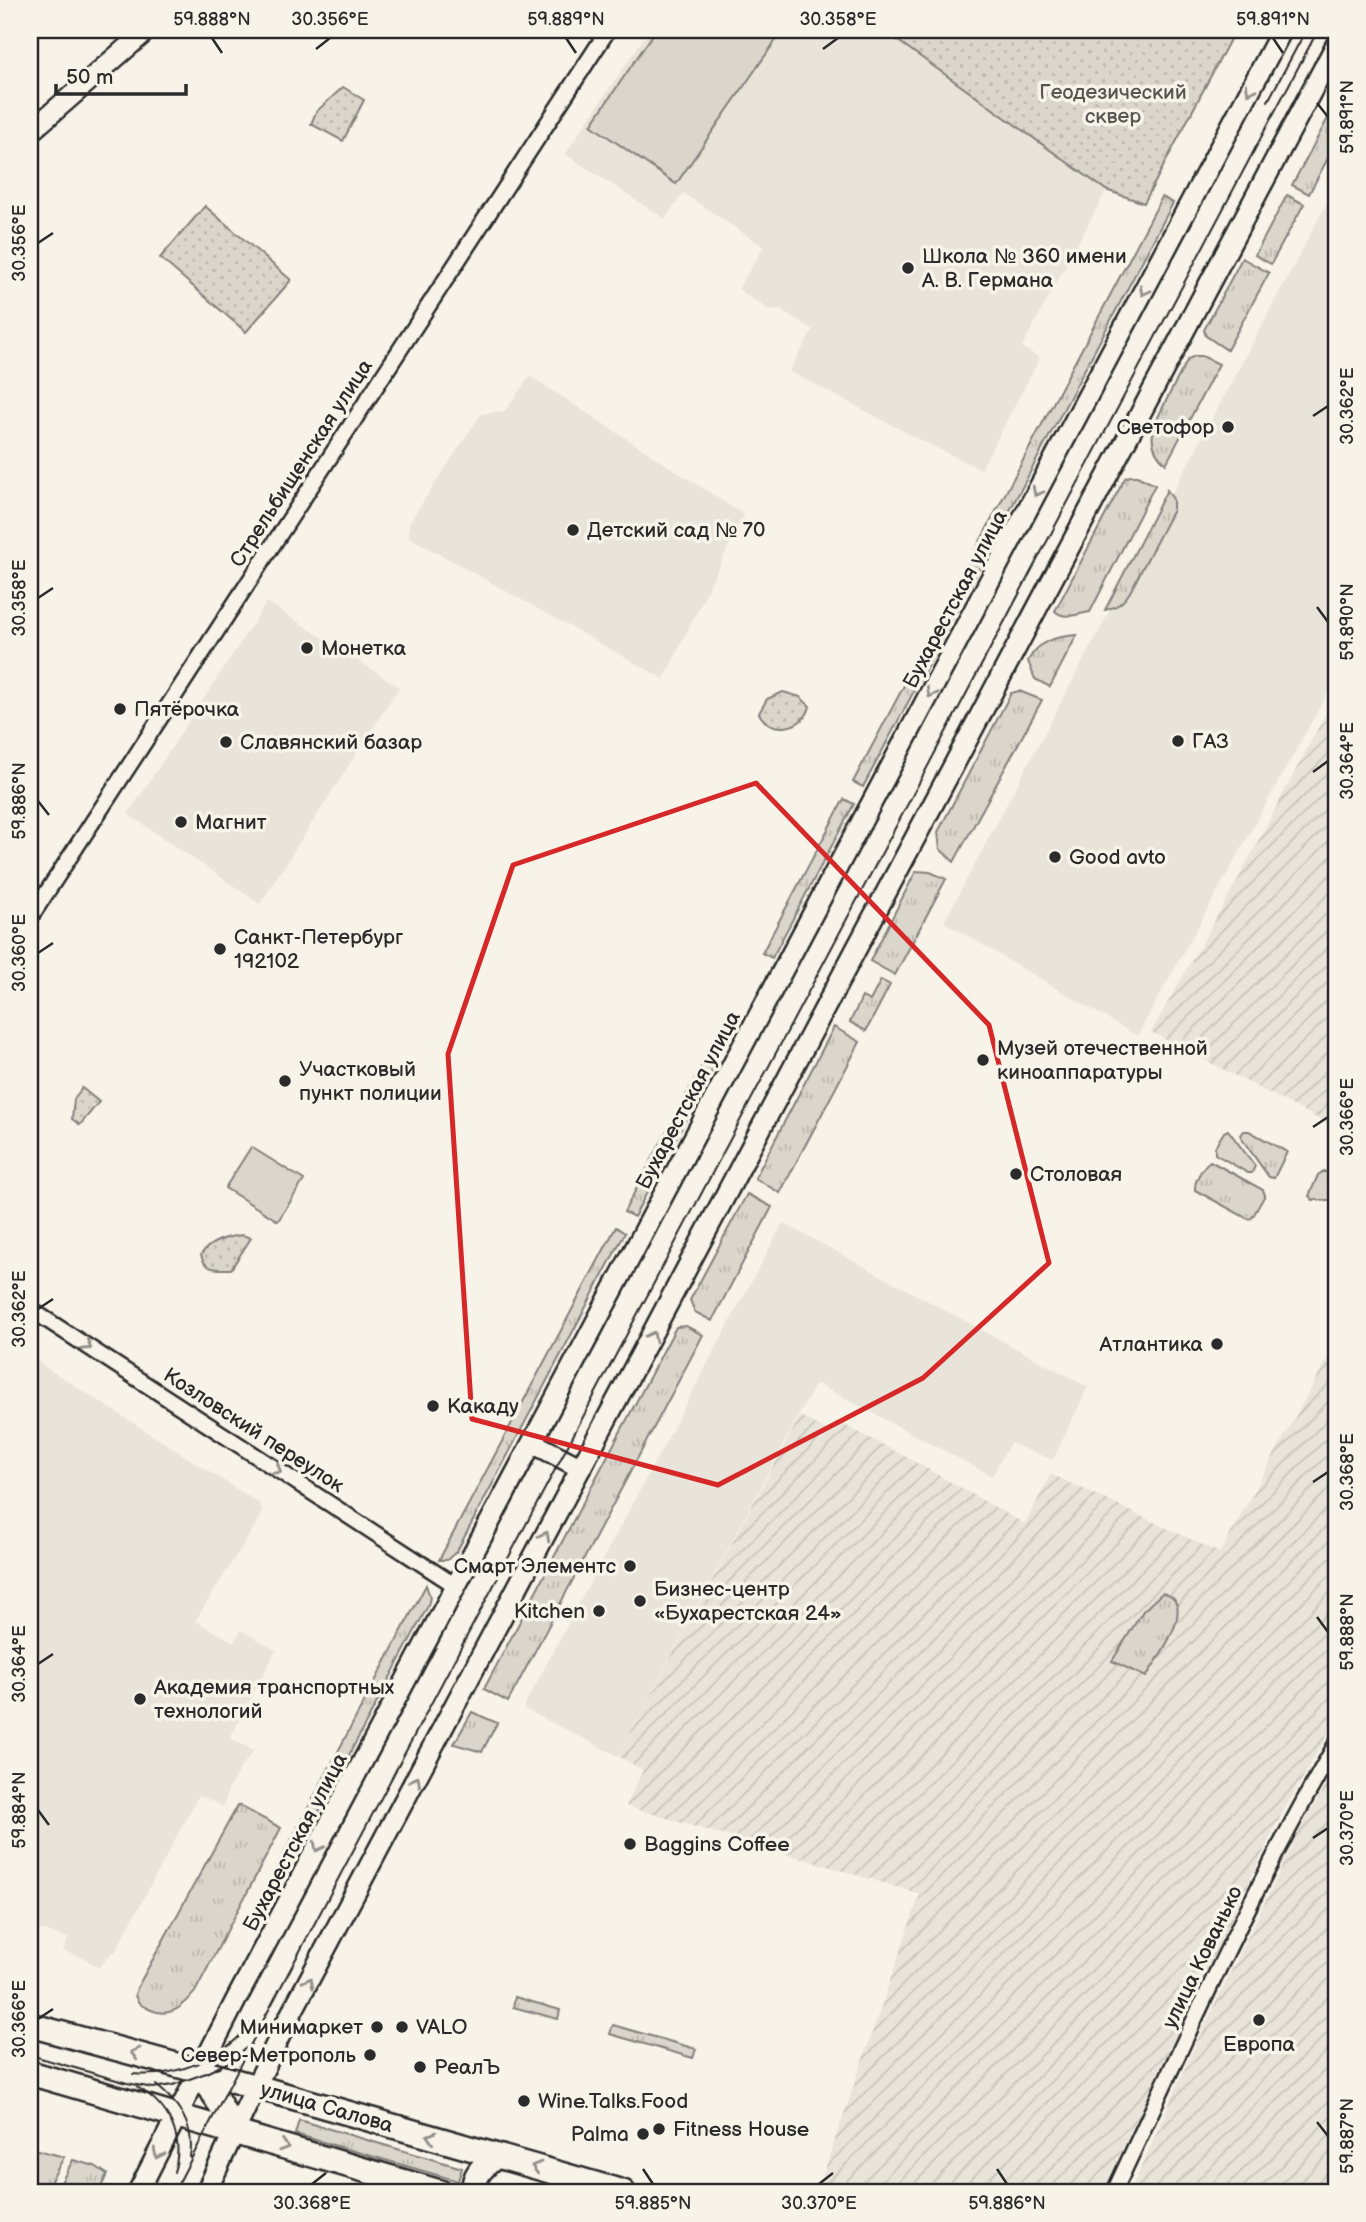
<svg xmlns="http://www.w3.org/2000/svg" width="1366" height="2222" font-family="'Balsamiq Sans',sans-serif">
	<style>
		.built { fill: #e8e4da }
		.industrial { fill: url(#industrial-furrows) }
		.grass { fill: url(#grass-tufts); stroke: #82807c; stroke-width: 2 }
		.park { fill: url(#park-dots); stroke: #82807c; stroke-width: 2 }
		.pitch { fill: #dad6cc; stroke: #82807c; stroke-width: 2 }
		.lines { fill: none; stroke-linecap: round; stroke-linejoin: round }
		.street-casing { stroke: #2b2b2b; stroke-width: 19 }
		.secondary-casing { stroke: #2b2b2b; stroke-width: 24 }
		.primary-casing { stroke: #2b2b2b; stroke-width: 28 }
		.street { stroke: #f7f3e8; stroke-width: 14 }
		.secondary { stroke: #f7f3e8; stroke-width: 19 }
		.primary { stroke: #f7f3e8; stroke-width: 23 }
		.tram { stroke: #2b2b2b; stroke-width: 2 }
		.oneway { stroke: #918f8a }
		.marked { fill: none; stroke: #d62828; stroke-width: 5; stroke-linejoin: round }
		.ticks { fill: none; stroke: #2b2b2b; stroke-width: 2.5 }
		.poi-dot { fill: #2b2b2b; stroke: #f7f3e8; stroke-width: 2.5 }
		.labels { text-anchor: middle; stroke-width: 7; stroke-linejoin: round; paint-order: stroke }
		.park-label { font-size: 21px; fill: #575653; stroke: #f7f3e8 }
		.poi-label { font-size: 21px; fill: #2b2b2b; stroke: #f7f3e8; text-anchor: start }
		.street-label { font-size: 21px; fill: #2b2b2b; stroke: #f7f3e8 }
		.neatline { fill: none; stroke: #2b2b2b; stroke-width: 2.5 }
		.ticks-label { font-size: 18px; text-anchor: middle; fill: #2b2b2b }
	</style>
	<defs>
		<pattern id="industrial-furrows" width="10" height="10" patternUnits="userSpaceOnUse" patternTransform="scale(1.75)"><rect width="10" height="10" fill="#e8e4da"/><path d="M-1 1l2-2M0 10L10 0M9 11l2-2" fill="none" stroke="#c7c4bb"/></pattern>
		<pattern id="grass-tufts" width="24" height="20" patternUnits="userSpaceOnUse" patternTransform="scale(1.75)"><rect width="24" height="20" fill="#dad6cc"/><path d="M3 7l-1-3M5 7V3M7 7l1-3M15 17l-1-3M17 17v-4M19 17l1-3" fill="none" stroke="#bbb8af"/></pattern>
		<pattern id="park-dots" width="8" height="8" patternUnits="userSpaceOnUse" patternTransform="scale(1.75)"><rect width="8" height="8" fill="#dad6cc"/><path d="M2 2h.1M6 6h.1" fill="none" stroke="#bbb8af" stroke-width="1.8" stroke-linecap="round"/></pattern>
	</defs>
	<rect width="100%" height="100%" fill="#f7f3e8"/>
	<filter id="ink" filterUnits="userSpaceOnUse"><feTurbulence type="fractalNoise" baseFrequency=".0143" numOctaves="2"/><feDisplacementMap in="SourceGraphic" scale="14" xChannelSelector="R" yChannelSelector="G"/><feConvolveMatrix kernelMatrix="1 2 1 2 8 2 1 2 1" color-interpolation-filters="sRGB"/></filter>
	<g filter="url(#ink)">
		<path class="built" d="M649 30H881L1106 191 1022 347 1040 358 981 469 932 446 789 371 813 330 781 310H769L738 289 764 247 683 193 665 219 565 154Z
			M1336 186V678L1137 1036 944 922Z
			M530 376 744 515 664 679 409 537V523L481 414 505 411Z
			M267 602 399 687 260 904 128 814Z
			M783 1223 1088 1387 1053 1460 1010 1443 992 1476 816 1383 618 1756 523 1708Z
			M30 1357 260 1504 263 1513 195 1621 234 1642 241 1630 276 1650 230 1738 254 1751 240 1768 228 1790 224 1807 199 1795 115 1952H112L99 1968 84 1958 63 1951 68 1938 30 1927Z"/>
		<path class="industrial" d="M1336 694V1128L1151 1032 1236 883Z
			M1336 1343V1720L1279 1819 1102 2192H817L920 1894 626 1806 643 1770 618 1756 800 1416 830 1432 837 1421 908 1458 1025 1524 1051 1474 1220 1553Z
			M1336 1767V2192H1130L1197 2041 1300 1830Z"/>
		<path class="grass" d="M1328 118 1336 122V143L1309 194 1292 185Z
			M1287 195 1304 204 1271 264 1255 255Z
			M1162 197 1173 203 863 787 853 782Z
			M1242 258 1269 273 1227 350 1206 336 1204 330Z
			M1195 356H1202L1219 364 1166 464C1142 442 1155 423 1167 399 1174 385 1181 372 1188 359Z
			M1130 476H1137L1155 485 1090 612C1078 614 1064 620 1055 611L1125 478Z
			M1167 490 1173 499V510L1130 592C1123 603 1117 607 1105 610Z
			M1077 635 1050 687 1035 679 1028 661C1039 640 1054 637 1077 635Z
			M1019 691 1042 700 954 862 940 849 938 832 1011 693Z
			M844 799 854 804 772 958 762 953Z
			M916 871 930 872 946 879 895 975 870 961Z
			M881 980 890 985 866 1031 850 1022 862 997 870 1001Z
			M834 1027 860 1042 780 1193 755 1178Z
			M707 1056 717 1061 634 1217 624 1212Z
			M1228 1130 1255 1166 1252 1173H1248L1215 1154V1147L1224 1132Z
			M1244 1131H1249L1287 1152 1274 1178 1269 1177 1242 1139 1241 1135Z
			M1210 1161 1263 1190 1265 1195 1252 1218 1248 1219 1195 1190C1194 1181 1203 1166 1210 1161Z
			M1324 1171 1336 1178V1200H1313L1309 1196 1318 1175Z
			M747 1194 772 1207 712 1321 695 1312 690 1300Z
			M616 1227 625 1233 457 1551 447 1560H439Z
			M686 1326 703 1335 508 1702 484 1689 676 1327Z
			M426 1585 430 1597 428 1606 262 1919 252 1914Z
			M1162 1593C1201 1601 1156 1661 1146 1677L1112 1661 1143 1611Z
			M472 1712 497 1723 482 1752 454 1744Z
			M238 1805 281 1828 195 1992C183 2007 170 2018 151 2010 143 2006 138 2005 135 1995L137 1988Z
			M515 1997 560 2010 558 2019 513 2007Z
			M613 2025 696 2049 693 2058 610 2034Z
			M299 2120 462 2168 458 2181 295 2134Z
			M30 2148 64 2157 45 2192H30Z
			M73 2160 95 2166 107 2174 99 2192H56Z"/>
		<path class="park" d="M883 30H1235L1144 203 1106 190Z
			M343 87 364 100 343 141 311 124 316 112Z
			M205 206 291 280 246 332 160 258Z
			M783 692 800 697 810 706C805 730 769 735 759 713L767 699Z
			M82 1088 99 1102 80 1125 72 1119 74 1099Z
			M242 1235 251 1238 231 1269C217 1269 205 1271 201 1255 209 1241 227 1237 242 1235Z"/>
		<path class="pitch" d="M656 30H783L676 184 591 125Z
			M251 1147 304 1180 278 1221 225 1188Z"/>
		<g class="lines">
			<g class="street-casing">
				<path id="street" d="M30 918 608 30
					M30 1309 456 1586
					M1114 2192C1185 2041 1252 1888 1336 1744"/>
			</g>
			<g class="secondary-casing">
				<path id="secondary" d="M30 132 147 30
					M533 1443 581 1468
					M138 2192 236 2000 1282 30
					M206 2192 284 2027 1336 45"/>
			</g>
			<g class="primary-casing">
				<path id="primary" d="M30 2025 257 2087 623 2192
					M201 2071 235 2132
					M30 2073 440 2192
					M474 2192C472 2175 484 2166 496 2156"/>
			</g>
			<use href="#street" class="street"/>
			<use href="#secondary" class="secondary"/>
			<use href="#primary" class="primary"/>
			<path class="tram" d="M1268 101 1306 30
				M30 2055 127 2083 153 2088 173 2085 206 2073 227 2063 246 2048
				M133 2074C175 2078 225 2058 251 2023
				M156 2085C179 2103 195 2127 190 2157
				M137 2087C169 2105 185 2137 174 2172
				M174 2192 265 2017 1318 30"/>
		</g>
		<defs><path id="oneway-chevron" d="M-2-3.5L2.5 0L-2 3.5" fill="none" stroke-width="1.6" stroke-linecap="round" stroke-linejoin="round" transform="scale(1.75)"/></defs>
		<g class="oneway">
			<use href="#oneway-chevron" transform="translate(1250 90) rotate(118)"/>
			<use href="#oneway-chevron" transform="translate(1144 291) rotate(118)"/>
			<use href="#oneway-chevron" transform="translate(1037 492) rotate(118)"/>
			<use href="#oneway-chevron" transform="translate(931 693) rotate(118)"/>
			<use href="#oneway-chevron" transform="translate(652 1336) rotate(-62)"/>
			<use href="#oneway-chevron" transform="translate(87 1346) rotate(33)"/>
			<use href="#oneway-chevron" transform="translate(277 1470) rotate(33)"/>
			<use href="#oneway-chevron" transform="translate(545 1536) rotate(-62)"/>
			<use href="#oneway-chevron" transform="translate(416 1781) rotate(-62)"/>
			<use href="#oneway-chevron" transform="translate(318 1847) rotate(118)"/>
			<use href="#oneway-chevron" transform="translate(309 1982) rotate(-62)"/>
			<use href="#oneway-chevron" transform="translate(135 2053) rotate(-165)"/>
			<use href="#oneway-chevron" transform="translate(431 2137) rotate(-164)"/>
			<use href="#oneway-chevron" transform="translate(284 2146) rotate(17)"/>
			<use href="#oneway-chevron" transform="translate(158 2154) rotate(118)"/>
			<use href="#oneway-chevron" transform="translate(536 2167) rotate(-164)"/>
		</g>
	</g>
	<path class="marked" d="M756 783 989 1025 1049 1263 923 1378 718 1485 472 1419 448 1054 513 865Z"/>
	<path class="ticks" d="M212 38 222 53M566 38 576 53M1273 38 1283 53M316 49 330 38M823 49 838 38M1317 103 1328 117M38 243 53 233M1313 416 1328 406M38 598 53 588M1317 607 1328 622M1313 772 1328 761M38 801 49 815M38 953 53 943M1313 1127 1328 1117M38 1309 53 1299M1313 1482 1328 1472M1317 1617 1328 1632M38 1664 53 1654M38 1810 49 1825M1313 1838 1328 1828M38 2019 53 2009M1317 2122 1328 2136M643 2169 653 2184M997 2169 1007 2184M312 2184 326 2173M819 2184 833 2173"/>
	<g class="poi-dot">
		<circle cx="908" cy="268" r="7"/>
		<circle cx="1228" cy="427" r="7"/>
		<circle cx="573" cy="530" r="7"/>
		<circle cx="307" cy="648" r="7"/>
		<circle cx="120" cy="709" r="7"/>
		<circle cx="1178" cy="741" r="7"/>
		<circle cx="226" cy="742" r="7"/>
		<circle cx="181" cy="822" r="7"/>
		<circle cx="1055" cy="857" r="7"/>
		<circle cx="220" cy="949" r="7"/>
		<circle cx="983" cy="1060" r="7"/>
		<circle cx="285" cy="1081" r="7"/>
		<circle cx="1016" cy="1174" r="7"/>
		<circle cx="1217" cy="1344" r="7"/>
		<circle cx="433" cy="1406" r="7"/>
		<circle cx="630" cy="1566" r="7"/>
		<circle cx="640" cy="1601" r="7"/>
		<circle cx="599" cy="1611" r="7"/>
		<circle cx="140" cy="1699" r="7"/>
		<circle cx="630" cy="1844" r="7"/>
		<circle cx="1259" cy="2020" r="7"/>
		<circle cx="377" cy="2027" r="7"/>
		<circle cx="402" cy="2027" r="7"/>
		<circle cx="370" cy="2055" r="7"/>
		<circle cx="420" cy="2067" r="7"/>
		<circle cx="524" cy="2101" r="7"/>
		<circle cx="659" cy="2129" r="7"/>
		<circle cx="643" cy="2134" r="7"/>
	</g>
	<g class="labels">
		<g class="park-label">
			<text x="1113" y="99">Геодезический<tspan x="1113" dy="24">сквер</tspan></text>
		</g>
		<g class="poi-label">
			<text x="922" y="263">Школа № 360 имени<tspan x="922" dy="24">А. В. Германа</tspan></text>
			<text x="1214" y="434" text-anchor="end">Светофор</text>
			<text x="587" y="537">Детский сад № 70</text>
			<text x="321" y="655">Монетка</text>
			<text x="134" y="716">Пятёрочка</text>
			<text x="1192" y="748">ГАЗ</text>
			<text x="240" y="749">Славянский базар</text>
			<text x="195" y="829">Магнит</text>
			<text x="1069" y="864">Good avto</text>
			<text x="234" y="944">Санкт-Петербург<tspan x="234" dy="24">192102</tspan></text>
			<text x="997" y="1055">Музей отечественной<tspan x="997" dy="24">киноаппаратуры</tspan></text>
			<text x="299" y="1076">Участковый<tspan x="299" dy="24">пункт полиции</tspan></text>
			<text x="1030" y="1181">Столовая</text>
			<text x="1203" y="1351" text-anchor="end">Атлантика</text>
			<text x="447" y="1413">Какаду</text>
			<text x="616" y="1573" text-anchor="end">Смарт Элементс</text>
			<text x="654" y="1596">Бизнес-центр<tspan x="654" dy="24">«Бухарестская 24»</tspan></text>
			<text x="585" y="1618" text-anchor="end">Kitchen</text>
			<text x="154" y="1694">Академия транспортных<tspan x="154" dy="24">технологий</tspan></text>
			<text x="644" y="1851">Baggins Coffee</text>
			<text x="363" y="2034" text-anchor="end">Минимаркет</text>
			<text x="416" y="2034">VALO</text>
			<text x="1259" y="2051" text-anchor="middle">Европа</text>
			<text x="356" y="2062" text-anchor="end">Север-Метрополь</text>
			<text x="434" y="2074">РеалЪ</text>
			<text x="538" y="2108">Wine.Talks.Food</text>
			<text x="673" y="2136">Fitness House</text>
			<text x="629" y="2141" text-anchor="end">Palma</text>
		</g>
		<g class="street-label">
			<text transform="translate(301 463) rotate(-57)" y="7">Стрельбищенская улица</text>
			<text transform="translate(955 599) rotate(-62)" y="7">Бухарестская улица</text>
			<text transform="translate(688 1100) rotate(-62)" y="7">Бухарестская улица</text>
			<text transform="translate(254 1430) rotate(33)" y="7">Козловский переулок</text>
			<text transform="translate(295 1842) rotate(-62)" y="7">Бухарестская улица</text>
			<text transform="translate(1202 1957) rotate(-64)" y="7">улица Кованько</text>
			<text transform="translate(327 2107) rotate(16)" y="7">улица Салова</text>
		</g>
	</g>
	<rect width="1366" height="2222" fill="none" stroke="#f7f3e8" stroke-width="77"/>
	<path d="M56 84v10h130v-10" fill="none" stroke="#2b2b2b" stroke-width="3.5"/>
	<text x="66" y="84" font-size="21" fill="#2b2b2b" stroke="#f7f3e8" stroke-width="5" paint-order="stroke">50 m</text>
	<rect x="38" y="38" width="1290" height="2146" class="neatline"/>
	<g class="ticks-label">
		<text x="212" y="25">59.888°N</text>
		<text x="330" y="25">30.356°E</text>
		<text x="566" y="25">59.889°N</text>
		<text x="838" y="25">30.358°E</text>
		<text x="1273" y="25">59.891°N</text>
		<text transform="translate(1347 117) rotate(-90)" y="6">59.891°N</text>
		<text transform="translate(19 243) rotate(-90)" y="6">30.356°E</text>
		<text transform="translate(1347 406) rotate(-90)" y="6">30.362°E</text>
		<text transform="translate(19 598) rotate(-90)" y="6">30.358°E</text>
		<text transform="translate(1347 622) rotate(-90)" y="6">59.890°N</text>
		<text transform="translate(1347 761) rotate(-90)" y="6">30.364°E</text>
		<text transform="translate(19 801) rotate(-90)" y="6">59.886°N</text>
		<text transform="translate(19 953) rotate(-90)" y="6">30.360°E</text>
		<text transform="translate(1347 1117) rotate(-90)" y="6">30.366°E</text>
		<text transform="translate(19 1309) rotate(-90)" y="6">30.362°E</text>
		<text transform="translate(1347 1472) rotate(-90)" y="6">30.368°E</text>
		<text transform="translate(1347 1632) rotate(-90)" y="6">59.888°N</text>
		<text transform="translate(19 1664) rotate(-90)" y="6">30.364°E</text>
		<text transform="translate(19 1810) rotate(-90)" y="6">59.884°N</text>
		<text transform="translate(1347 1828) rotate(-90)" y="6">30.370°E</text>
		<text transform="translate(19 2019) rotate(-90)" y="6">30.366°E</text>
		<text transform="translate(1347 2136) rotate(-90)" y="6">59.887°N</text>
		<text x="312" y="2209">30.368°E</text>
		<text x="653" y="2209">59.885°N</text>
		<text x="819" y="2209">30.370°E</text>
		<text x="1007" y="2209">59.886°N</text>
	</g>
</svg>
